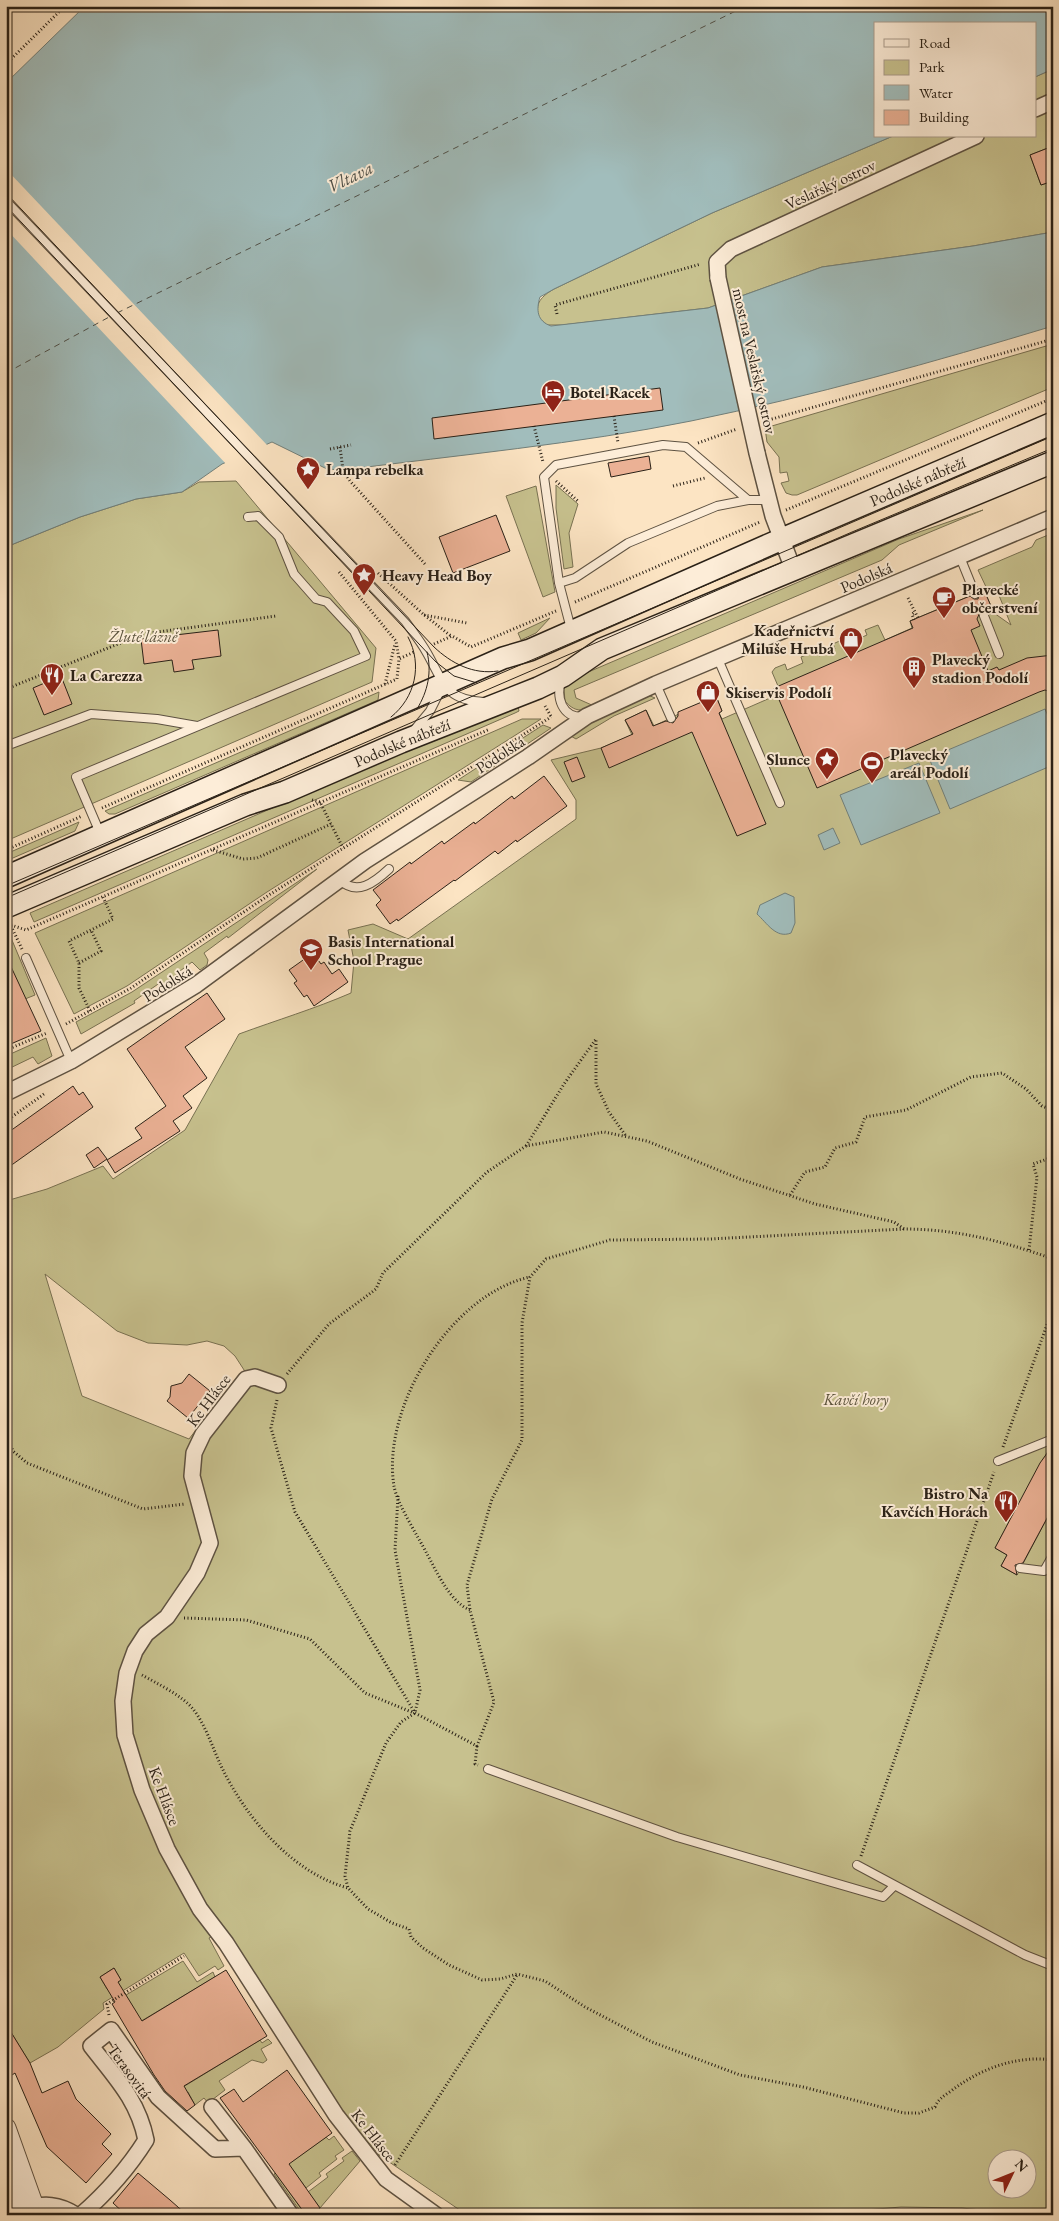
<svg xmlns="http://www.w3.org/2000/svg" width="1059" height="2221" font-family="'EB Garamond',serif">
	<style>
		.green { fill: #c7c18e; stroke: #787152; fill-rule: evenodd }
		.water { fill: #a1bdbc; stroke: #717f7a }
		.pier { fill: #fce4c3 }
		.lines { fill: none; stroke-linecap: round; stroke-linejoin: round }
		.ferry { stroke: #4e5049; stroke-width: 1; stroke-dasharray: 6 5; stroke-linecap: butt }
		.building { fill: #ebb195; stroke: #2a2117 }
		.service-casing { stroke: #5e5242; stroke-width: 10 }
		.minor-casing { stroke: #5e5242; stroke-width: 18 }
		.tertiary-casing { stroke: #5e5242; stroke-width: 21 }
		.secondary-casing { stroke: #2a2117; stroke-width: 24 }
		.path { stroke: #2a2117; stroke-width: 3; stroke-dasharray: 1 2.5; stroke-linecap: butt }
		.service { stroke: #fdedd8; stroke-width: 8 }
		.minor { stroke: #fdedd8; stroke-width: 15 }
		.tertiary { stroke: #fdedd8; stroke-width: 19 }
		.secondary { stroke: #fdedd8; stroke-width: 21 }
		.tram { stroke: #2a2117; stroke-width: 1 }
		.minor-bridge-casing { stroke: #5e5242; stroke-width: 18; stroke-linecap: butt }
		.minor-bridge { stroke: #fdedd8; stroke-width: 15 }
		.labels { text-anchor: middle; stroke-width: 4; stroke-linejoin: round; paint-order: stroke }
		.street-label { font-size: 16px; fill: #2a2117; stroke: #fdedd8 }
		.poi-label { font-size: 16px; font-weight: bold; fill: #2a2117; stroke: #fdedd8; text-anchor: start }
		.park-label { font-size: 16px; font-style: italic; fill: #59513b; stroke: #fdedd8 }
		.water-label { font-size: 18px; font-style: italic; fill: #4e5049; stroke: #fdedd8 }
	</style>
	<rect width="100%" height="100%" fill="#fce4c3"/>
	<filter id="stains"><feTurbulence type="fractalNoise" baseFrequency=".004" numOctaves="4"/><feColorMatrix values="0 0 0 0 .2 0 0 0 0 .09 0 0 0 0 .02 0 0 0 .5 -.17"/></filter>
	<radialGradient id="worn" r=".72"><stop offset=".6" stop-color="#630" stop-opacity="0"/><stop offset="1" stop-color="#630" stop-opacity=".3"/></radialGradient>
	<path class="green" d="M1053 69V146L1030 155 1041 185 1053 181V232L973 246 822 267 708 308 562 325H547L539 318C534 303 542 296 554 289L712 213 893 136H1035V77Z
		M1053 344V387L797 495H792L786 493 781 483 789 481 787 472 780 473 779 457 767 442 765 428Z
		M236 481 376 648 372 682 6 841V547L80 517 136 499 182 492 199 482Z
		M556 485 578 504 569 533 573 567 564 569 556 508Z
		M536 486 555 592 543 597 506 496Z
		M983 510 899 545 882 560 574 690 576 698 594 706C583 712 574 712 565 701L564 689 572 679 899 539Z
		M1053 533V1451L1049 1449 995 1548 1007 1555 1001 1566 1017 1575 1053 1507V2215H1028L962 2208 901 2207 806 2215H467L379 2155 339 2108 223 1930 209 1938 224 1966 218 1970 215 1966 199 1976 184 1953 103 2003 104 2009 58 2047 30 2063 7 2026 12 2022 6 2014V1201L47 1189 103 1166 113 1179 185 1130 239 1034C277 1020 314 1009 351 993L354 961 348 930 373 924 408 939 576 819V800L551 760 601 748 632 735 625 720 646 710 654 726 716 696 722 711 719 713 722 719 777 695 774 688 778 686 772 672 775 668 785 664 787 670 803 663 801 657 816 651 819 656 835 649 833 644 848 637 851 642 867 635 865 630 878 625 885 640 912 628 910 621 984 590 994 613 1011 625 996 588 987 589 978 570 1032 547 1036 540ZM45 1274 117 1331 148 1343 187 1345 207 1341 224 1346 235 1356 246 1373 219 1400 189 1439 82 1396ZM114 1968 121 1980 107 1989 100 1977ZM996 2158H1026V2188H996Z
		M550 618 536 633 521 640 518 633Z
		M379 692 378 700 115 814H109L105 811Z
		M648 695 655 698 614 716 576 739 569 735 597 718Z
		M517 702 519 711 515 713 34 922 30 913Z
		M522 719H541L267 892 127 986 74 1014 35 933Z
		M543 725 551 728 471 782 458 780Z
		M79 822 75 831 6 861V854Z
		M317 869 228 938 227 936 204 953 208 960 207 965 200 970 192 962 176 974 179 985 172 990 167 989 161 982 134 1001 135 1003 81 1034 76 1022 132 992Z
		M9 933 35 995 25 999 6 957V934Z
		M46 1038 52 1056 38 1064 33 1057 6 1070V1056Z
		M183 1961 197 1982 213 1972 215 1977 128 2029 126 1995Z
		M268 2039 272 2043 261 2049 267 2060 263 2063 252 2060 219 2081 225 2090 208 2103 204 2098 195 2105 188 2092 174 2100 170 2095 260 2040 262 2043Z
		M334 2136 344 2150 335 2156 337 2159 319 2173 321 2176 306 2188 292 2169 279 2178 306 2215H303L274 2174 326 2137 329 2140Z
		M352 2151 360 2161 320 2208 308 2192 328 2177 326 2174 344 2161 342 2158Z"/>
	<path class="water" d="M85 6H1053V69L1035 77V24H875V136H893L712 213 554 289 540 297C536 310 537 321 551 326L708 308 822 267 973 246 1053 232V326C934 362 813 396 691 421 577 444 459 455 343 470L327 469 272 442 222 464 182 492 136 499 80 517 6 547V83Z
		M1045 709 1053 728V765L950 809 929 758Z
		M919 763 940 813 861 845 840 795Z
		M833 828 840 843 824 850 818 835Z
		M785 893 794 897 795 923 791 933C776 939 767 923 757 914L760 905Z"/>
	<path class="pier" d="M6 169 268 446 227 465 6 229Z"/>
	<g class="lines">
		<path class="ferry" d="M117 313 746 6
			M6 373 111 316"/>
	</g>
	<path class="building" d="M1053 146V181L1041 185 1030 155Z
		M660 388 663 410 434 439 432 418Z
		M649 456 651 469 611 477 608 463Z
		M496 515 510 551 453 573 439 537Z
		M984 590 994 613 989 614 984 610 980 612 977 619 980 626 971 630 988 671 997 667 999 670 1027 658 1053 655V693L1045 690 1039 692 817 788 774 688 913 628 910 621 970 596 974 599H978L980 592Z
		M218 630 221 656 192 660 194 669 174 672 172 660 144 664 141 639Z
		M61 676 72 704 44 715 33 688Z
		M716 696 722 711 719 713 766 824 737 836 692 732 609 768 601 748 633 734 625 720 646 710 653 726 666 721 673 723 678 716V712Z
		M577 757 585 777 572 782 564 762Z
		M544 776 567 806 517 842 516 840 498 854 495 851 455 881 454 880 398 921 397 919 390 924 376 905 381 900 373 890 410 862 411 864 442 841 444 844 474 822 475 824 512 796 514 799Z
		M313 953 321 964 324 962 332 974 339 969 348 982 314 1006 307 995 304 997 294 983 297 981 289 970Z
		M6 956 41 1031 6 1046Z
		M207 993 225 1019 185 1047 207 1078 183 1096 192 1108 173 1121 180 1131 115 1173 107 1160 142 1138 135 1128 166 1106 127 1049Z
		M73 1086 79 1095 83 1092 93 1107 6 1169V1134Z
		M98 1147 107 1159 94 1168 86 1155Z
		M189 1374 210 1391 188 1418 167 1401 170 1397 171 1386 182 1383Z
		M1053 1445V1507L1023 1563 1015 1565 1017 1575 1001 1566 1007 1555 995 1548 1040 1463Z
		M114 1968 121 1980 118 1982 142 2021 226 1970 267 2036 184 2086 195 2105 187 2111 165 2091 154 2075 112 2004 115 2002 100 1977Z
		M6 2024 30 2063 42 2093 68 2081 76 2099 111 2134 102 2144 112 2154 86 2183 47 2147 15 2073 6 2079Z
		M287 2070 332 2133 289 2164 320 2208 314 2215H306L220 2098 234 2089 243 2102Z
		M138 2173 170 2200 187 2215H126L113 2203Z"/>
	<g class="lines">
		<g class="service-casing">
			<path id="service" d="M6 201 405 621C413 632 421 642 427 653 444 683 445 700 484 702
				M748 500 686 447 663 445 556 465 544 477 559 583 575 578 628 543 717 506 748 500H769
				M960 557 975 594
				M559 583 571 629
				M984 616 999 654
				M718 659 780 803
				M561 681C556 698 562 717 582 717
				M656 684 671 718
				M415 729 430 711 441 689
				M6 746 91 714 157 719 197 726
				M100 833 76 777 366 656 354 631 327 602 316 599 294 574 279 537 258 516 248 517
				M340 880C357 896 374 883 389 869
				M26 958 71 1061
				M998 1461 1053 1439
				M1020 1568 1044 1571 1053 1555
				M488 1769 677 1837 883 1897 894 1886
				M857 1865 1025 1955 1053 1966"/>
		</g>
		<g class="minor-casing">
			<path id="minor" d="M1035 109 1053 101
				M718 278 717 262 731 249 976 136
				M757 453 773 516 793 569
				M6 1093 71 1061 196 985 365 861 528 757 587 716 656 684 1053 517
				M278 1385 255 1377 246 1379 203 1434 194 1453 192 1476 210 1543 197 1573 167 1617 146 1634 135 1651 127 1673 123 1701 125 1735 142 1790 167 1849 200 1909 226 1943 336 2115 386 2179 436 2215
				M212 2107 244 2148 291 2215
				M25 2209C44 2203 59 2204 76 2215
				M81 2215C105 2194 129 2167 146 2140 138 2100 115 2077 91 2046L111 2030 158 2097 215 2149 244 2148"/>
		</g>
		<g class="tertiary-casing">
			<path id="tertiary" d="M6 2128 37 2215
				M6 2178 21 2215"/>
		</g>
		<g class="secondary-casing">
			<g id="secondary">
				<path id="s1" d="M6 877 503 658 530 650 782 539 1053 423"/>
				<path id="s2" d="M6 907 245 805 285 792 401 742 538 688 563 676 602 649 1053 462"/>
			</g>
		</g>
		<path class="path" d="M6 64 65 6
			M557 314 555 305 701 264
			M614 416 618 443
			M765 421 1053 339
			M534 426 543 462
			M698 443 737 429
			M340 447 343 470 350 481 425 564
			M330 449 351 445
			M556 481 579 502
			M673 486 705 478
			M786 510 1053 398
			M339 572 396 641 399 659
			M378 573 423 614 451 636
			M908 598 918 618
			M575 602 760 522
			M424 615 467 623
			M914 620 912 614 915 612
			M434 644 452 636 471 647 556 611
			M385 684 395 644
			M6 689 143 634 276 616
			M545 706 552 718
			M312 800 320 802 343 848
			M102 808 397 679 399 659 414 652
			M6 850 82 816
			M213 850 243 859 257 858 331 824
			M11 925 26 930 490 729
			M11 926 22 949
			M79 963 101 951 91 930
			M90 1011 79 988V963L69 941 113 919 103 897
			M66 1024 131 988 269 895 551 717
			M6 1050 47 1033
			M6 1121 44 1094
			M526 1146 564 1084 596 1039V1084L609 1112 626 1136
			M790 1195 805 1172 825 1167 835 1148 856 1142 865 1117 906 1110 971 1077 1002 1073 1026 1089 1042 1106 1053 1110
			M1029 1250 1037 1177 1033 1164 1053 1157
			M287 1374 329 1324 376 1289 383 1273 487 1172 526 1146 604 1132 647 1141 740 1179 815 1204 894 1222 904 1229
			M277 1400 271 1428 295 1512 415 1713 477 1746 494 1702 470 1610 467 1585 492 1499 522 1440V1323L530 1277 546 1259 610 1240 710 1239 904 1229C956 1229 1003 1241 1053 1259
			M6 1436 13 1451 27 1463 143 1509 185 1504
			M1003 1447 1053 1308
			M398 1496 395 1550 420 1690 415 1713 401 1722 386 1743 350 1831 345 1876 348 1888 368 1909 392 1923 409 1929 411 1937 423 1948 449 1965 482 1980 500 1979 517 1974 545 1981 585 2007 652 2042 740 2075 803 2087 904 2113H919L935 2107C938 2099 944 2096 951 2091 980 2069 1016 2055 1053 2060
			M470 1610C450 1602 437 1572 427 1554 418 1536 397 1504 394 1486 381 1407 451 1294 530 1277
			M184 1618 246 1620 310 1639 365 1693 414 1713
			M142 1675C156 1683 183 1696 193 1709 207 1727 213 1750 223 1770 248 1820 293 1873 348 1888
			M477 1746 475 1764 478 1765
			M861 1856 994 1472
			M109 2015 107 2004 184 1956
			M395 2165 517 1975"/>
		<use href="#service" class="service"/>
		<use href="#minor" class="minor"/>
		<use href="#tertiary" class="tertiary"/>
		<use href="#secondary" class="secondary"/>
		<path class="tram" d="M6 193 434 647C451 663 473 675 498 671
			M6 206 436 662 454 676 477 683
			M417 709C428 691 432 672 427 652
			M391 717C415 698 423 665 408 637
			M6 886 1053 436
			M6 898 852 532 1053 448"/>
		<g class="minor-bridge-casing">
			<path id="minor-bridge" d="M718 278 757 453"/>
		</g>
		<use href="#minor-bridge" class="minor-bridge"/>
	</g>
	<defs>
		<g id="hotel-pin" transform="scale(1.25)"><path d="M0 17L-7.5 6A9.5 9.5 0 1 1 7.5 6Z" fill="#8f2418" stroke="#fdedd8"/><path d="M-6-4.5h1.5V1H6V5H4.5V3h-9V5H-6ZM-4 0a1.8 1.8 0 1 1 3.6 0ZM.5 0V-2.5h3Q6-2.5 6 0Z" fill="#fff"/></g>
		<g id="sight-pin" transform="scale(1.25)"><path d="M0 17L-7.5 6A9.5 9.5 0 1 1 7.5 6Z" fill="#8f2418" stroke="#fdedd8"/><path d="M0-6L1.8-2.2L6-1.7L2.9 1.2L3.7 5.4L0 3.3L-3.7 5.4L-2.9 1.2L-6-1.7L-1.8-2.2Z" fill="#fff"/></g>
		<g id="cafe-pin" transform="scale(1.25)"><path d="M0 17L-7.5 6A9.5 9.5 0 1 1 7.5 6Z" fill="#8f2418" stroke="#fdedd8"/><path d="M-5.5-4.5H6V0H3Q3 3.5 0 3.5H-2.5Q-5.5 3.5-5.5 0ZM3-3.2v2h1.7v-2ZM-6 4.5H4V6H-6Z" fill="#fff"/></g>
		<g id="shop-pin" transform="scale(1.25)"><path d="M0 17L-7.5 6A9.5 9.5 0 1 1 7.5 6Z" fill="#8f2418" stroke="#fdedd8"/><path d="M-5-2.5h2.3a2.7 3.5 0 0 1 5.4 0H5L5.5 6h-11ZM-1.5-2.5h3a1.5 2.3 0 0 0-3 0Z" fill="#fff"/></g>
		<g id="building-pin" transform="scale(1.25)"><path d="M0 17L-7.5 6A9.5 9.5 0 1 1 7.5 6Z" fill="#8f2418" stroke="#fdedd8"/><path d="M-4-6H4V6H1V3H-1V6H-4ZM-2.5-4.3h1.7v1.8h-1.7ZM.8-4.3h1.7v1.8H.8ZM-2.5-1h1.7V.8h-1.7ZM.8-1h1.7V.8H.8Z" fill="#fff"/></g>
		<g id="restaurant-pin" transform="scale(1.25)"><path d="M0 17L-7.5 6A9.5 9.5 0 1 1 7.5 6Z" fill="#8f2418" stroke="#fdedd8"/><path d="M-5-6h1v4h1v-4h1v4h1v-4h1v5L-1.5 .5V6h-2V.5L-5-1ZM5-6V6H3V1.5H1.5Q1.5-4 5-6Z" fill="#fff"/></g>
		<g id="stadium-pin" transform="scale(1.25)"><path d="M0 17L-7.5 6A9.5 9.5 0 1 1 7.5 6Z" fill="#8f2418" stroke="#fdedd8"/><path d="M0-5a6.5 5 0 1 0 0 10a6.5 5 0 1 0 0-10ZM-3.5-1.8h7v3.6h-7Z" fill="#fff"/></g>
		<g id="school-pin" transform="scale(1.25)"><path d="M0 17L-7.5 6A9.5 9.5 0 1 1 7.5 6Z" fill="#8f2418" stroke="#fdedd8"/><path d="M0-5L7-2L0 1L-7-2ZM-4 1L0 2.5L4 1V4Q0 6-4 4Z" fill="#fff"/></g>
	</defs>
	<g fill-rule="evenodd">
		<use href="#hotel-pin" x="553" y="392"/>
		<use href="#sight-pin" x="308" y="469"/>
		<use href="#sight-pin" x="364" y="575"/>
		<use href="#cafe-pin" x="944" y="598"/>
		<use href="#shop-pin" x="851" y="639"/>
		<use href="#building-pin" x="914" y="668"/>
		<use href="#restaurant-pin" x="52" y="675"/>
		<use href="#shop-pin" x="708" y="692"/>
		<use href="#sight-pin" x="827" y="759"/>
		<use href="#stadium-pin" x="872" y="763"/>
		<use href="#school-pin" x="311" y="950"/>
		<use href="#restaurant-pin" x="1006" y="1502"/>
	</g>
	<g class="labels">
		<g class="street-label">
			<text transform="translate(830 184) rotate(-25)" y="6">Veslařský ostrov</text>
			<text transform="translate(755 361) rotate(77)" y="6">most na Veslařský ostrov</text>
			<text dy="6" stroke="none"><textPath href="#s1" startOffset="994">Podolské nábřeží</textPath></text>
			<text transform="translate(866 577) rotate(-23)" y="6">Podolská</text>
			<text dy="6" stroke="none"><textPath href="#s2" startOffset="429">Podolské nábřeží</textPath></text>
			<text transform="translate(500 754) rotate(-33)" y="6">Podolská</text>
			<text transform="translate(167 983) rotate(-32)" y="6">Podolská</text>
			<text transform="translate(208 1400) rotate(-53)" y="6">Ke Hlásce</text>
			<text transform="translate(165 1796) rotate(69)" y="6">Ke Hlásce</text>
			<text transform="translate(130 2071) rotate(54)" y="6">Terasovitá</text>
			<text transform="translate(374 2135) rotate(52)" y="6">Ke Hlásce</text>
		</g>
		<g class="poi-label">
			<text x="570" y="398">Botel Racek</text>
			<text x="326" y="475">Lampa rebelka</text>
			<text x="382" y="581">Heavy Head Boy</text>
			<text x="962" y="595">Plavecké<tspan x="962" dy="18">občerstvení</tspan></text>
			<text x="834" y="636" text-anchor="end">Kadeřnictví<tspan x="834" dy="18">Miluše Hrubá</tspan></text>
			<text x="932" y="665">Plavecký<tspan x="932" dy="18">stadion Podolí</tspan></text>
			<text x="70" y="681">La Carezza</text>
			<text x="726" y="698">Skiservis Podolí</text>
			<text x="890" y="760">Plavecký<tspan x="890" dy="18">areál Podolí</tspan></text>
			<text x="810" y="765" text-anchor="end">Slunce</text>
			<text x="328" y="947">Basis International<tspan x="328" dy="18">School Prague</tspan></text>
			<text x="988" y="1499" text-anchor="end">Bistro Na<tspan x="988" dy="18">Kavčích Horách</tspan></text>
		</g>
		<g class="park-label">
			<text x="143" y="642">Žluté lázně</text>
			<text x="856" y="1405">Kavčí hory</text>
		</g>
		<g class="water-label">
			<text transform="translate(350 177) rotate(-26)" y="6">Vltava</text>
		</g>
	</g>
	<rect width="1059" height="2221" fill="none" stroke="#fce4c3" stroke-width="25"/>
	<rect x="8" y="8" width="1044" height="2206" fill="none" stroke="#2a2117" stroke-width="2.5"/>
	<rect x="12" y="12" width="1034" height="2196" fill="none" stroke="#2a2117"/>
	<rect x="874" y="22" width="162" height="115" fill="#fdedd8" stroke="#a99b8b"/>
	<rect x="884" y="39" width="25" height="8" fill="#fdedd8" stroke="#a99b8b"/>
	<text x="919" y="48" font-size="15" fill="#2a2117">Road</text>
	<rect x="884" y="60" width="25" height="15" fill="#c7c18e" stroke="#a99b8b"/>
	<text x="919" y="72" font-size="15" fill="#2a2117">Park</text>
	<rect x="884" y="85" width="25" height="15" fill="#a1bdbc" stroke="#a99b8b"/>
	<text x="919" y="98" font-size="15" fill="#2a2117">Water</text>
	<rect x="884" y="110" width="25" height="15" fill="#ebb195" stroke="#a99b8b"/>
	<text x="919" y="122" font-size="15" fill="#2a2117">Building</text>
	<g transform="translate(1012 2174) rotate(47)"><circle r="24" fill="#fdedd8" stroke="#a99b8b"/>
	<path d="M0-4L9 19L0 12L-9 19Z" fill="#8f2418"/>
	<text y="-8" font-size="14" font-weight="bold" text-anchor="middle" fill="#2a2117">N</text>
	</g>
	<rect width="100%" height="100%" filter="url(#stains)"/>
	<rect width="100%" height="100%" fill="url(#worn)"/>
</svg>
